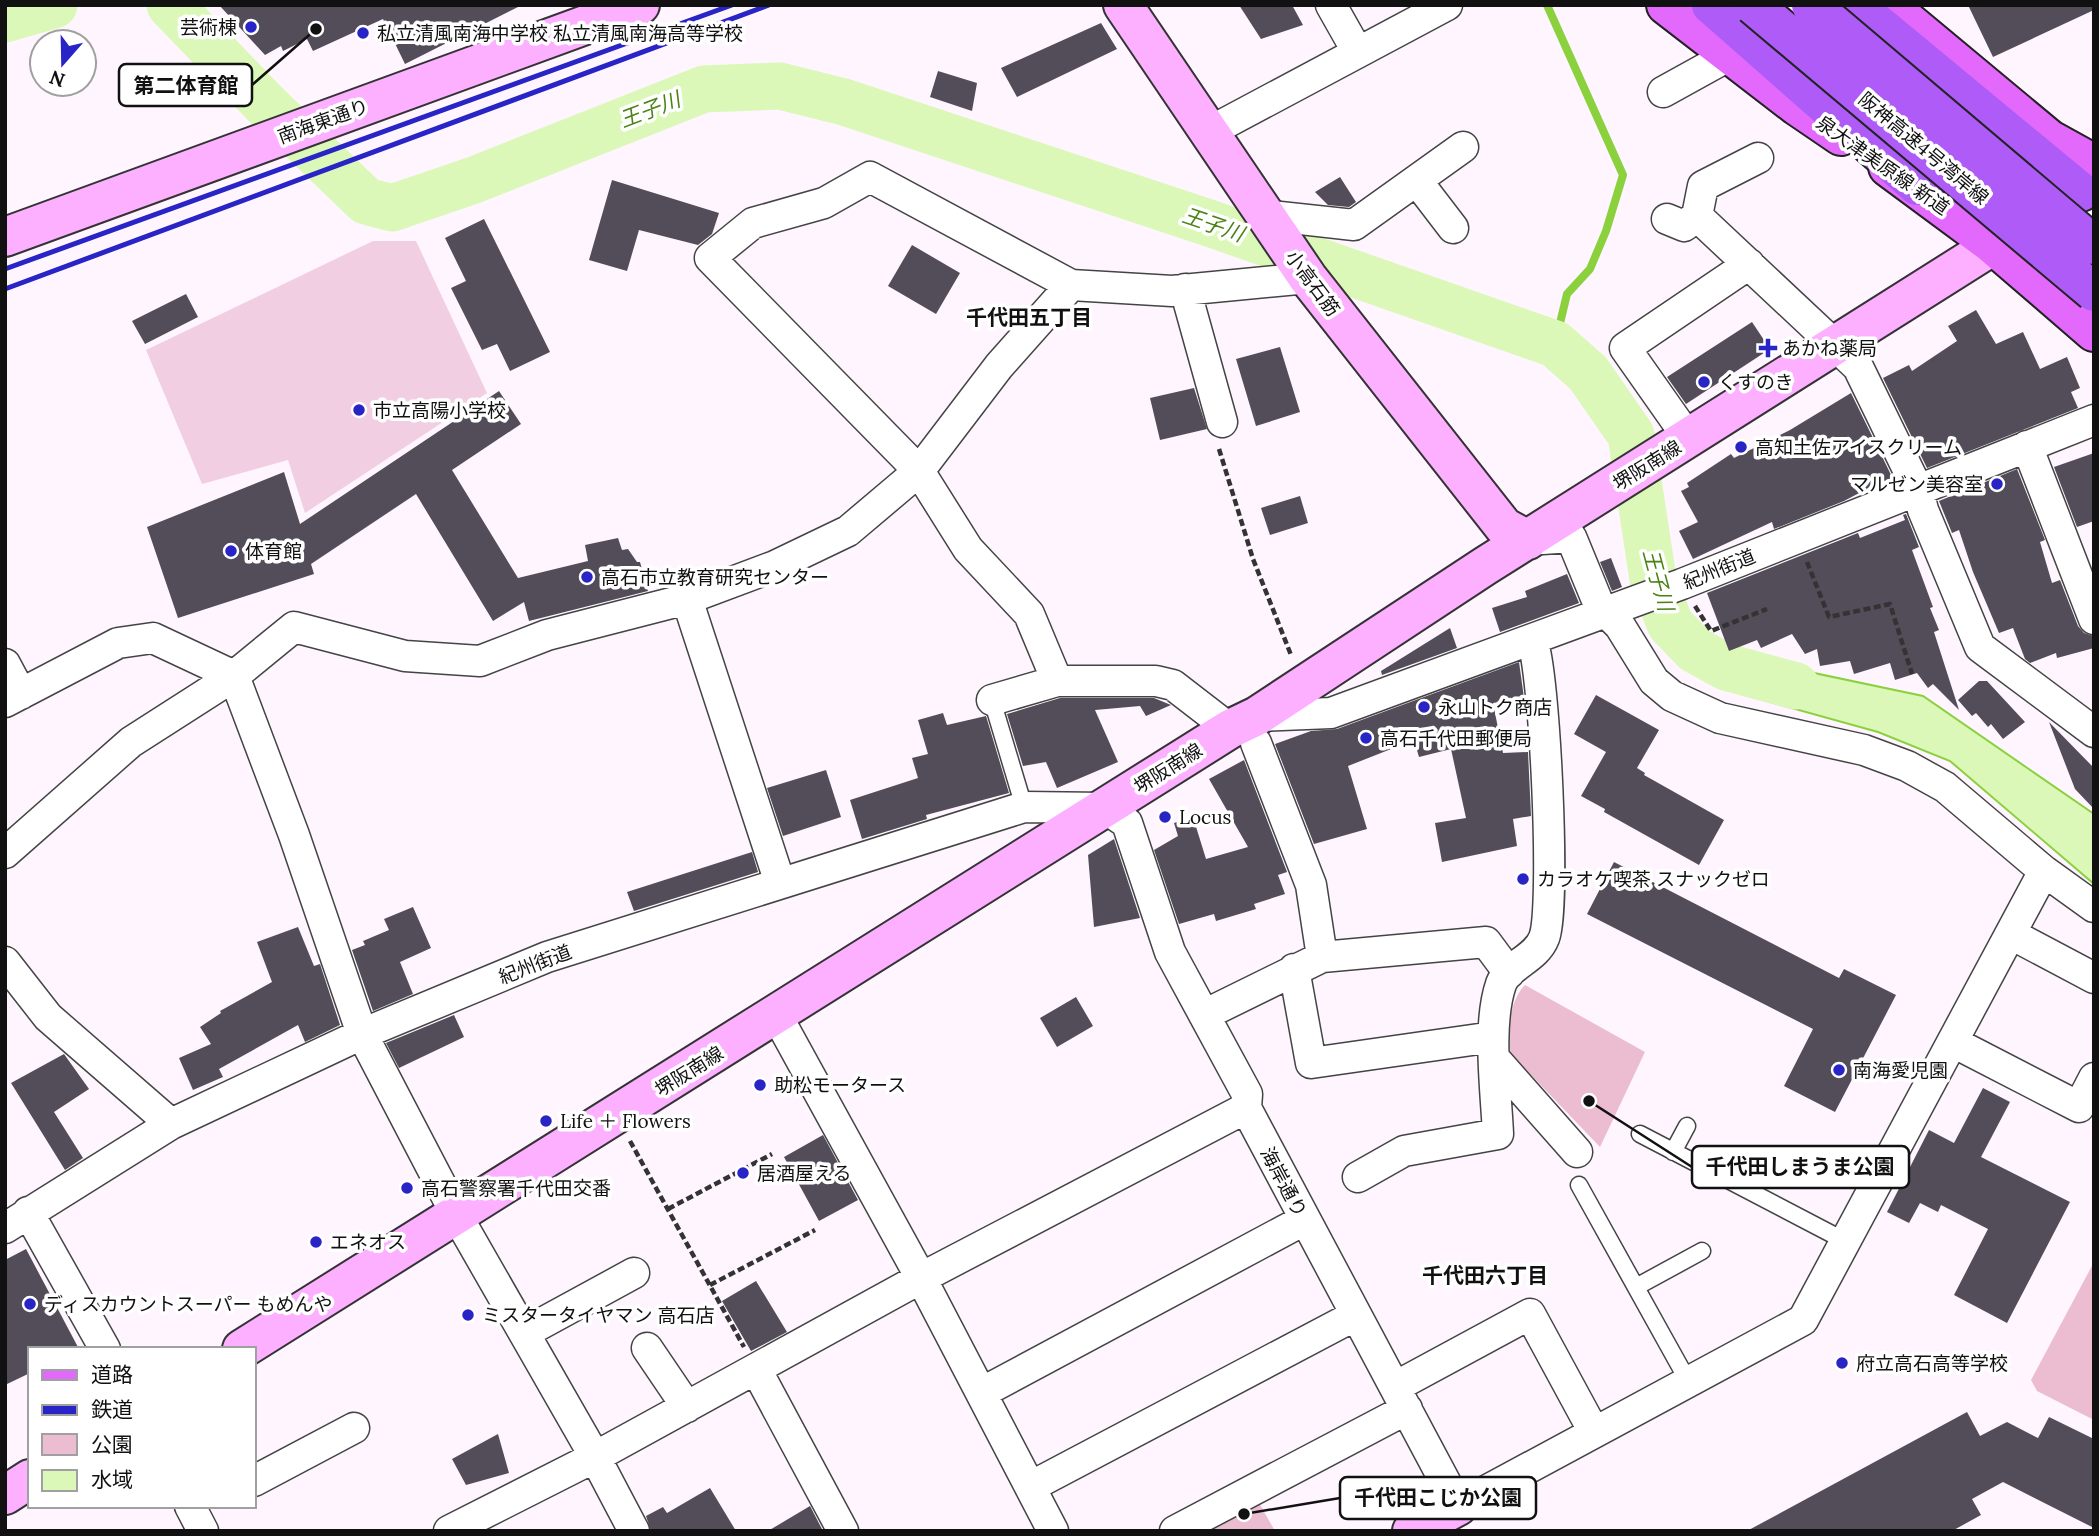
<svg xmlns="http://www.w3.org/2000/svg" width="2099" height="1536" font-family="Lora,'Noto Sans JP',serif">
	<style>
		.green { fill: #ecbcd1 }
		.pitch { fill: #f2cee3 }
		.water { fill: #dbf8b8; stroke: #8bd13d; stroke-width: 2 }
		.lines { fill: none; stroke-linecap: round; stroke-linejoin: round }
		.stream { stroke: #8bd13d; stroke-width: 8 }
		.river { stroke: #dbf8b8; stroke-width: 47 }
		.building { fill: #534d5a }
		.lane-casing { stroke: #444; stroke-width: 19 }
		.street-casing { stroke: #444; stroke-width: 33 }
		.secondary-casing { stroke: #333; stroke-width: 42 }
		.primary-casing { stroke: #222; stroke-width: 42 }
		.highway-casing { stroke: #222; stroke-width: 42 }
		.path { stroke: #333; stroke-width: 4.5; stroke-dasharray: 7 3.5; stroke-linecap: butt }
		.lane { stroke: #fff; stroke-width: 16 }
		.street { stroke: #fff; stroke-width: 30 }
		.secondary { stroke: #fcb0ff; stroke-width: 38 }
		.primary { stroke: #e269fb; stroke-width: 38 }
		.highway { stroke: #ae5bf7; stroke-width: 38 }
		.rail { stroke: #2824c6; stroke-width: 5 }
		.highway-bridge-casing { stroke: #222; stroke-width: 42; stroke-linecap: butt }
		.highway-bridge { stroke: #ae5bf7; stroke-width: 38 }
		.poi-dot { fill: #2824c6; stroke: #fff; stroke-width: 2.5 }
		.labels { text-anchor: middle; stroke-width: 7; stroke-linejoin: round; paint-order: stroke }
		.poi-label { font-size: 19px; fill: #111; stroke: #fff; text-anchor: start }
		.street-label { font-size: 19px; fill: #111; stroke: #fff }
		.water-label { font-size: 21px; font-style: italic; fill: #4a8214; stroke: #fff }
		.neighbourhood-label { font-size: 21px; font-weight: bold; fill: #111; stroke: #fff }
		.leader { fill: none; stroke: #111; stroke-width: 2.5 }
		.callout-dot { fill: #111; stroke: #fff; stroke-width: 2.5 }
		.callout { fill: #fff; stroke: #111; stroke-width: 2.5 }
		.callout-label { font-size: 21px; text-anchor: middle; font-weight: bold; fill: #111 }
	</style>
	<rect width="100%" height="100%" fill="#fef5ff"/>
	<path class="green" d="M1525 985 1645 1052 1600 1147 1511 1054C1505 1035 1510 1000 1525 985Z
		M2094 1262V1420L2037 1391 2031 1380Z
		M1255 1496 1275 1531H1191Z"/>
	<path class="pitch" d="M373 241H416L487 393 305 513 288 460 202 484 146 350Z"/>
	<path class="water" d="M1729 655 1923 696 2094 814V884L1950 761 1878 732 1741 694Z"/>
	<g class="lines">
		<path class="stream" d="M1547 5 1623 175 1606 231 1590 269 1567 294 1555 344"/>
		<path class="river" d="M170 5 265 104 366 201 392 208 474 180 704 89 780 86 844 102 1209 223 1555 344 1588 373 1631 435 1653 579 1670 624 1695 650 1726 667 1796 686
			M5 19 54 5"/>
	</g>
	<path class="building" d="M219 5H522L405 64 383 19 313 51 307 39 283 51 281 46 265 55Z
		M1239 5H1292L1303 25 1261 39Z
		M1968 5H2094V10L1993 57Z
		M1101 23 1117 49 1017 97 1001 68Z
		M938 71 977 83 972 111 930 97Z
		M1340 177 1356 202 1349 207 1328 205 1315 192Z
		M612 180 719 213 712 234 698 245 639 230 627 271 589 260Z
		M484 219 550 352 510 371 497 344 482 350 451 288 466 281 445 238Z
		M912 245 960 273 936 314 888 286Z
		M186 294 198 317 145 344 132 321Z
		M1976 310 1996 344 2023 332 2040 369 2067 357 2080 388 2071 392 2078 408 1927 468 1883 378 1909 365 1912 371 1957 341 1948 326Z
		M1752 322 1770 349 1686 404 1667 377Z
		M1280 347 1300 412 1256 426 1236 359Z
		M1194 388 1207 429 1160 440 1150 398Z
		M499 391 521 424 452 470 518 578 588 561 585 545 618 538 622 550 628 549 637 562H640L648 591 529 621 524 602 493 621 416 494 311 564 314 574 178 618 147 527 284 472 300 524Z
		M1851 393 1894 481 1886 484 1884 480 1844 501 1774 529 1772 522 1693 559 1679 531 1698 522 1681 491 1689 487 1687 483 1731 454 1734 458 1790 430Z
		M2094 453V521L2077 527 2054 467Z
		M2017 469 2045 540 2040 542 2052 583 2060 580 2078 626 2084 633 2094 636V648L2057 658 2056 653 2030 663 2025 659 2013 628 1999 633 1973 572 1959 530 1952 533 1939 501Z
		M1300 496 1308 523 1270 535 1261 508Z
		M1906 514 1919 547 1912 550 1933 607 1930 608 1939 630 1934 632 1959 710 1933 684 1928 688 1917 673 1895 680 1890 663 1854 674 1850 661 1820 666 1817 649 1805 654 1792 634 1761 648 1757 640 1729 651 1707 593 1858 533 1860 538 1905 520 1903 515Z
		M1611 558 1622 587 1612 591 1600 562Z
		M1567 574 1579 603 1500 632 1492 608 1527 597 1525 591Z
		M1450 628 1457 648 1382 675 1381 671Z
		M1519 662 1524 698 1493 703 1503 753 1528 752 1531 816 1513 819 1517 846 1442 862 1435 823 1466 818 1451 749 1419 757 1414 740 1348 766 1367 829 1314 844 1275 744 1311 731 1337 729Z
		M1979 681H1987L2025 722 2003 739 1991 724 1988 727 1976 713 1972 716 1958 700Z
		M1596 695 1659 730 1637 768 1645 773 1644 775 1724 820 1699 865 1604 812 1605 809 1581 796 1606 752 1574 734Z
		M1060 698H1154L1171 705 1146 716 1140 706 1095 710 1118 762 1057 788 1046 762 1023 766 1007 714Z
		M943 713 947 725 986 716 1009 793 926 815 927 819 862 839 850 800 918 778 912 758 928 754 918 720Z
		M2049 722 2094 768V809L2075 789Z
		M1244 760 1287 872 1278 875 1285 894 1254 904 1256 909 1216 921 1214 914 1179 924 1154 850 1178 836 1174 823 1193 817 1206 859 1248 847 1209 779Z
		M826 770 841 817 783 836 767 788Z
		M1114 839 1140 918 1094 927 1088 855Z
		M752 852 758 872 634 911 627 892Z
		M1614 862 1839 978 1844 969 1896 995 1835 1112 1784 1086 1813 1029 1587 914Z
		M413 907 431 948 400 962 413 994 373 1011 352 950 365 945 363 941 389 930 384 919Z
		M298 927 314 966 320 964 340 1025 305 1042 298 1025 219 1069 223 1077 193 1090 179 1058 211 1044 200 1027 221 1013 220 1011 272 982 257 942Z
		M1076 997 1093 1026 1057 1047 1040 1018Z
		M454 1015 464 1037 399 1068 386 1043Z
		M64 1054 89 1089 54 1112 83 1158 65 1170 11 1083Z
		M1983 1088 2010 1102 1981 1157 2070 1202 2007 1323 1954 1295 1988 1229 1941 1205 1938 1212 1920 1203 1909 1223 1887 1212 1929 1130 1954 1143Z
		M823 1135 858 1200 819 1221 784 1157Z
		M26 1249 79 1349H30V1373L5 1385V1260Z
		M756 1281 787 1332 751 1351 722 1301Z
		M1967 1412 1980 1436 2007 1422 2038 1438 2049 1417 2094 1439V1528L2003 1482 1972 1499 1981 1515 1952 1531H1747Z
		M498 1434 509 1473 466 1485 452 1459Z
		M710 1488 736 1531H651L646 1516 663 1507 667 1513Z
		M810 1506 823 1531H768Z"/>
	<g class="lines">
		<g class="lane-casing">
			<path id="lane" d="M992 700 1024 807
				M1640 1134 1845 1241
				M1673 1152 1687 1126
				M1579 1185 1688 1381
				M1636 1287 1702 1251"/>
		</g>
		<g class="street-casing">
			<path id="street" d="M1331 5 1357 51
				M1663 92 1730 55
				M1207 133 1447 5
				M1417 181 1453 228
				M1263 215 1354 225 1463 147
				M1697 216 1858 367 1918 490 1923 510 1980 647 2094 732
				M1667 219 1684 226 1697 216 1703 186 1758 158
				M1185 289 1222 422
				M1689 439 1625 348 1749 264
				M2027 446 2094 619
				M1528 540 1571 537 1599 605 1620 626 1654 681 1672 696 1720 718 1864 750 1907 766 1945 787 2044 871 2094 907
				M687 599 780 883
				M5 664 21 694
				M1057 681 1029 614 968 549 919 471 710 258 753 223 824 203 870 177 1071 285
				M992 700 1057 681H1156L1173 685 1230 729
				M5 702 118 643 153 638 234 676 294 835 362 1034 457 1216 595 1457 634 1531
				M1257 716 1331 713 1682 584 2094 420
				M1256 743 1311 885 1322 957
				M5 853 131 742 234 676 294 627 405 656 480 661 547 635 687 599 775 566 848 531 919 471 999 366 1071 285 1172 291 1308 278
				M2011 934 2094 978
				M5 962 48 1017 171 1124
				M1294 969 1311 1063 1493 1037
				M1204 1015 1322 957 1486 942 1509 973
				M777 1016 921 1278 1053 1531
				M1953 1042 2079 1107 2094 1078
				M1494 1058 1577 1152
				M1358 1177 1404 1151 1498 1134C1496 1090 1487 1025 1501 984 1508 965 1536 959 1544 938 1556 908 1545 671 1532 640
				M28 1212 105 1349
				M5 1228 171 1124 362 1034 547 957 1024 807 1105 808 1127 823 1170 952 1247 1094 1246 1108 1458 1506 1803 1320 2044 871
				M524 1333 634 1273
				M647 1348 687 1407
				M756 1369 843 1531
				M1395 1387 1530 1314 1594 1432
				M981 1393 1304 1220
				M254 1481 354 1428
				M1030 1487 1356 1315
				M190 1506 203 1531
				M449 1531 595 1457 921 1278 1246 1108
				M1175 1531 1407 1409"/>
		</g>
		<g class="secondary-casing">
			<path id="secondary" d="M1123 5 1308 278 1504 527 1528 540
				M5 237 640 5
				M242 1349 1230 729 1257 716 1485 566 2019 229
				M5 1495 30 1479
				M1412 1531 1458 1506"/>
		</g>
		<g class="primary-casing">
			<path id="primary" d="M1666 5 1797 106 1841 136
				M1888 5 2049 139 2094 164
				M1888 167 1992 244 2094 332"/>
		</g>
		<g class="highway-casing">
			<path id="highway" d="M1711 5 1917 186
				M1855 5 2081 192"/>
		</g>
		<path class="path" d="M1219 449 1253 559 1291 655
			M1807 562 1829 617 1890 604 1912 674
			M1695 606 1711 631 1767 609
			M630 1141 744 1347
			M668 1209 772 1154
			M710 1285 815 1230"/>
		<use href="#lane" class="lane"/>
		<use href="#street" class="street"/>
		<use href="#secondary" class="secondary"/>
		<use href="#primary" class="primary"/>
		<use href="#highway" class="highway"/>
		<path class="rail" d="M5 269 732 5
			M5 289 769 5"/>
		<g class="highway-bridge-casing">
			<path id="highway-bridge" d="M1753 5 2094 292
				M1811 5 2094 245"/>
		</g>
		<use href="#highway-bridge" class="highway-bridge"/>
	</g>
	<g class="poi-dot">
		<circle cx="251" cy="27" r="7"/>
		<circle cx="363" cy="33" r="7"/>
		<path d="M1764.5 337.5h7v7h7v7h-7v7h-7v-7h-7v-7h7z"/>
		<circle cx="1704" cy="382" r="7"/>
		<circle cx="359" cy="410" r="7"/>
		<circle cx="1741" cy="447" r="7"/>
		<circle cx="1997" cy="484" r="7"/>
		<circle cx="231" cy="551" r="7"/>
		<circle cx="587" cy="577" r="7"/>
		<circle cx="1424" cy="707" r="7"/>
		<circle cx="1366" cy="738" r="7"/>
		<circle cx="1165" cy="817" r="7"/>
		<circle cx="1523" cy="879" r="7"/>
		<circle cx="1839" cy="1070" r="7"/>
		<circle cx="760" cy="1085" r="7"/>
		<circle cx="546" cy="1121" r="7"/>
		<circle cx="743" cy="1173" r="7"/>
		<circle cx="407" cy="1188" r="7"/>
		<circle cx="316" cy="1242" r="7"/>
		<circle cx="30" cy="1304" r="7"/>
		<circle cx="468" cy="1315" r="7"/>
		<circle cx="1842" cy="1363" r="7"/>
	</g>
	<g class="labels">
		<g class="poi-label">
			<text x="237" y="34" text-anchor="end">芸術棟</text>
			<text x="377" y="40">私立清風南海中学校 私立清風南海高等学校</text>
			<text x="1782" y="355">あかね薬局</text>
			<text x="1718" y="389">くすのき</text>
			<text x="373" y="417">市立高陽小学校</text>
			<text x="1755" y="454">高知土佐アイスクリーム</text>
			<text x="1983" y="491" text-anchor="end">マルゼン美容室</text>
			<text x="245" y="558">体育館</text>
			<text x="601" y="584">高石市立教育研究センター</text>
			<text x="1438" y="714">永山トク商店</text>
			<text x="1380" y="745">高石千代田郵便局</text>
			<text x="1179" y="824">Locus</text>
			<text x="1537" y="886">カラオケ喫茶 スナックゼロ</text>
			<text x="1853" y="1077">南海愛児園</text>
			<text x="774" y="1092">助松モータース</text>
			<text x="560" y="1128">Life ＋ Flowers</text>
			<text x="757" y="1180">居酒屋える</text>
			<text x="421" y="1195">高石警察署千代田交番</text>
			<text x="330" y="1249">エネオス</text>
			<text x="44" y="1311">ディスカウントスーパー もめんや</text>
			<text x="482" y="1322">ミスタータイヤマン 高石店</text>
			<text x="1856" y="1370">府立高石高等学校</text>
		</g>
		<g class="street-label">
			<text transform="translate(323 121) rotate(-20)" y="7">南海東通り</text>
			<text transform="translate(1924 148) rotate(40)" y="7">阪神高速4号湾岸線</text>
			<text transform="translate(1883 165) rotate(35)" y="7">泉大津美原線 新道</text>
			<text transform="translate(1313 283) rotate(53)" y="7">小高石筋</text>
			<text transform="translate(1647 465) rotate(-32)" y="7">堺阪南線</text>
			<text transform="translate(1719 569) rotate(-22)" y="7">紀州街道</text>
			<text transform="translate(1168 768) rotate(-32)" y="7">堺阪南線</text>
			<text transform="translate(535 964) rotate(-21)" y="7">紀州街道</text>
			<text transform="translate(689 1071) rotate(-32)" y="7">堺阪南線</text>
			<text transform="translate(1284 1182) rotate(62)" y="7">海岸通り</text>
		</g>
		<g class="water-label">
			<text transform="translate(650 110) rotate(-21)" y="7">王子川</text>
			<text transform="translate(1213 225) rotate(19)" y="7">王子川</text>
			<text transform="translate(1658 580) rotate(75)" y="7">王子川</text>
		</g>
		<g class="neighbourhood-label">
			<text x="1029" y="325">千代田五丁目</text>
			<text x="1485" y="1283">千代田六丁目</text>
		</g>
	</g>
	<path class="leader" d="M316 29L252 85M1589 1101L1692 1167M1244 1514L1340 1498"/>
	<g class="callout-dot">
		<circle cx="316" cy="29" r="7"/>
		<circle cx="1589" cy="1101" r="7"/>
		<circle cx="1244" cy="1514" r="7"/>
	</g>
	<g class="callout">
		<rect x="119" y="64" width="133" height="42" rx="7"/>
		<rect x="1692" y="1146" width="217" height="42" rx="7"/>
		<rect x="1340" y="1477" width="196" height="42" rx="7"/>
	</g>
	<g class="callout-label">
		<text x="186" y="93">第二体育館</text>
		<text x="1800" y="1174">千代田しまうま公園</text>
		<text x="1438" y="1505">千代田こじか公園</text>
	</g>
	<rect width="2099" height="1536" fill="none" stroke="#111111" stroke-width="14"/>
	<rect x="28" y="1347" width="228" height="161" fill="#ffffff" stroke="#a0a0a0" stroke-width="2"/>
	<rect x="42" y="1370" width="35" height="10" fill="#e269fb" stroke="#a0a0a0" stroke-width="2"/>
	<text x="91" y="1382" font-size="21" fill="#111111">道路</text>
	<rect x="42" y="1405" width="35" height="10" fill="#2824c6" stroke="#a0a0a0" stroke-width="2"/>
	<text x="91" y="1417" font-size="21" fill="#111111">鉄道</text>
	<rect x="42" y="1434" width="35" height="21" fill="#ecbcd1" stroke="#a0a0a0" stroke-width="2"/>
	<text x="91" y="1452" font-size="21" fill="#111111">公園</text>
	<rect x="42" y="1470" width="35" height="21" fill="#dbf8b8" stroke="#a0a0a0" stroke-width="2"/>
	<text x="91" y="1487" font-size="21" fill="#111111">水域</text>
	<g transform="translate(63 63) rotate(200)"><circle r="33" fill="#ffffff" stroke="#a0a0a0" stroke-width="2"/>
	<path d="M0-5L12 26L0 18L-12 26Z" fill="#2824c6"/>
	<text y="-10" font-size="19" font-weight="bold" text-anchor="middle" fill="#111111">N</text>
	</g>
</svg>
